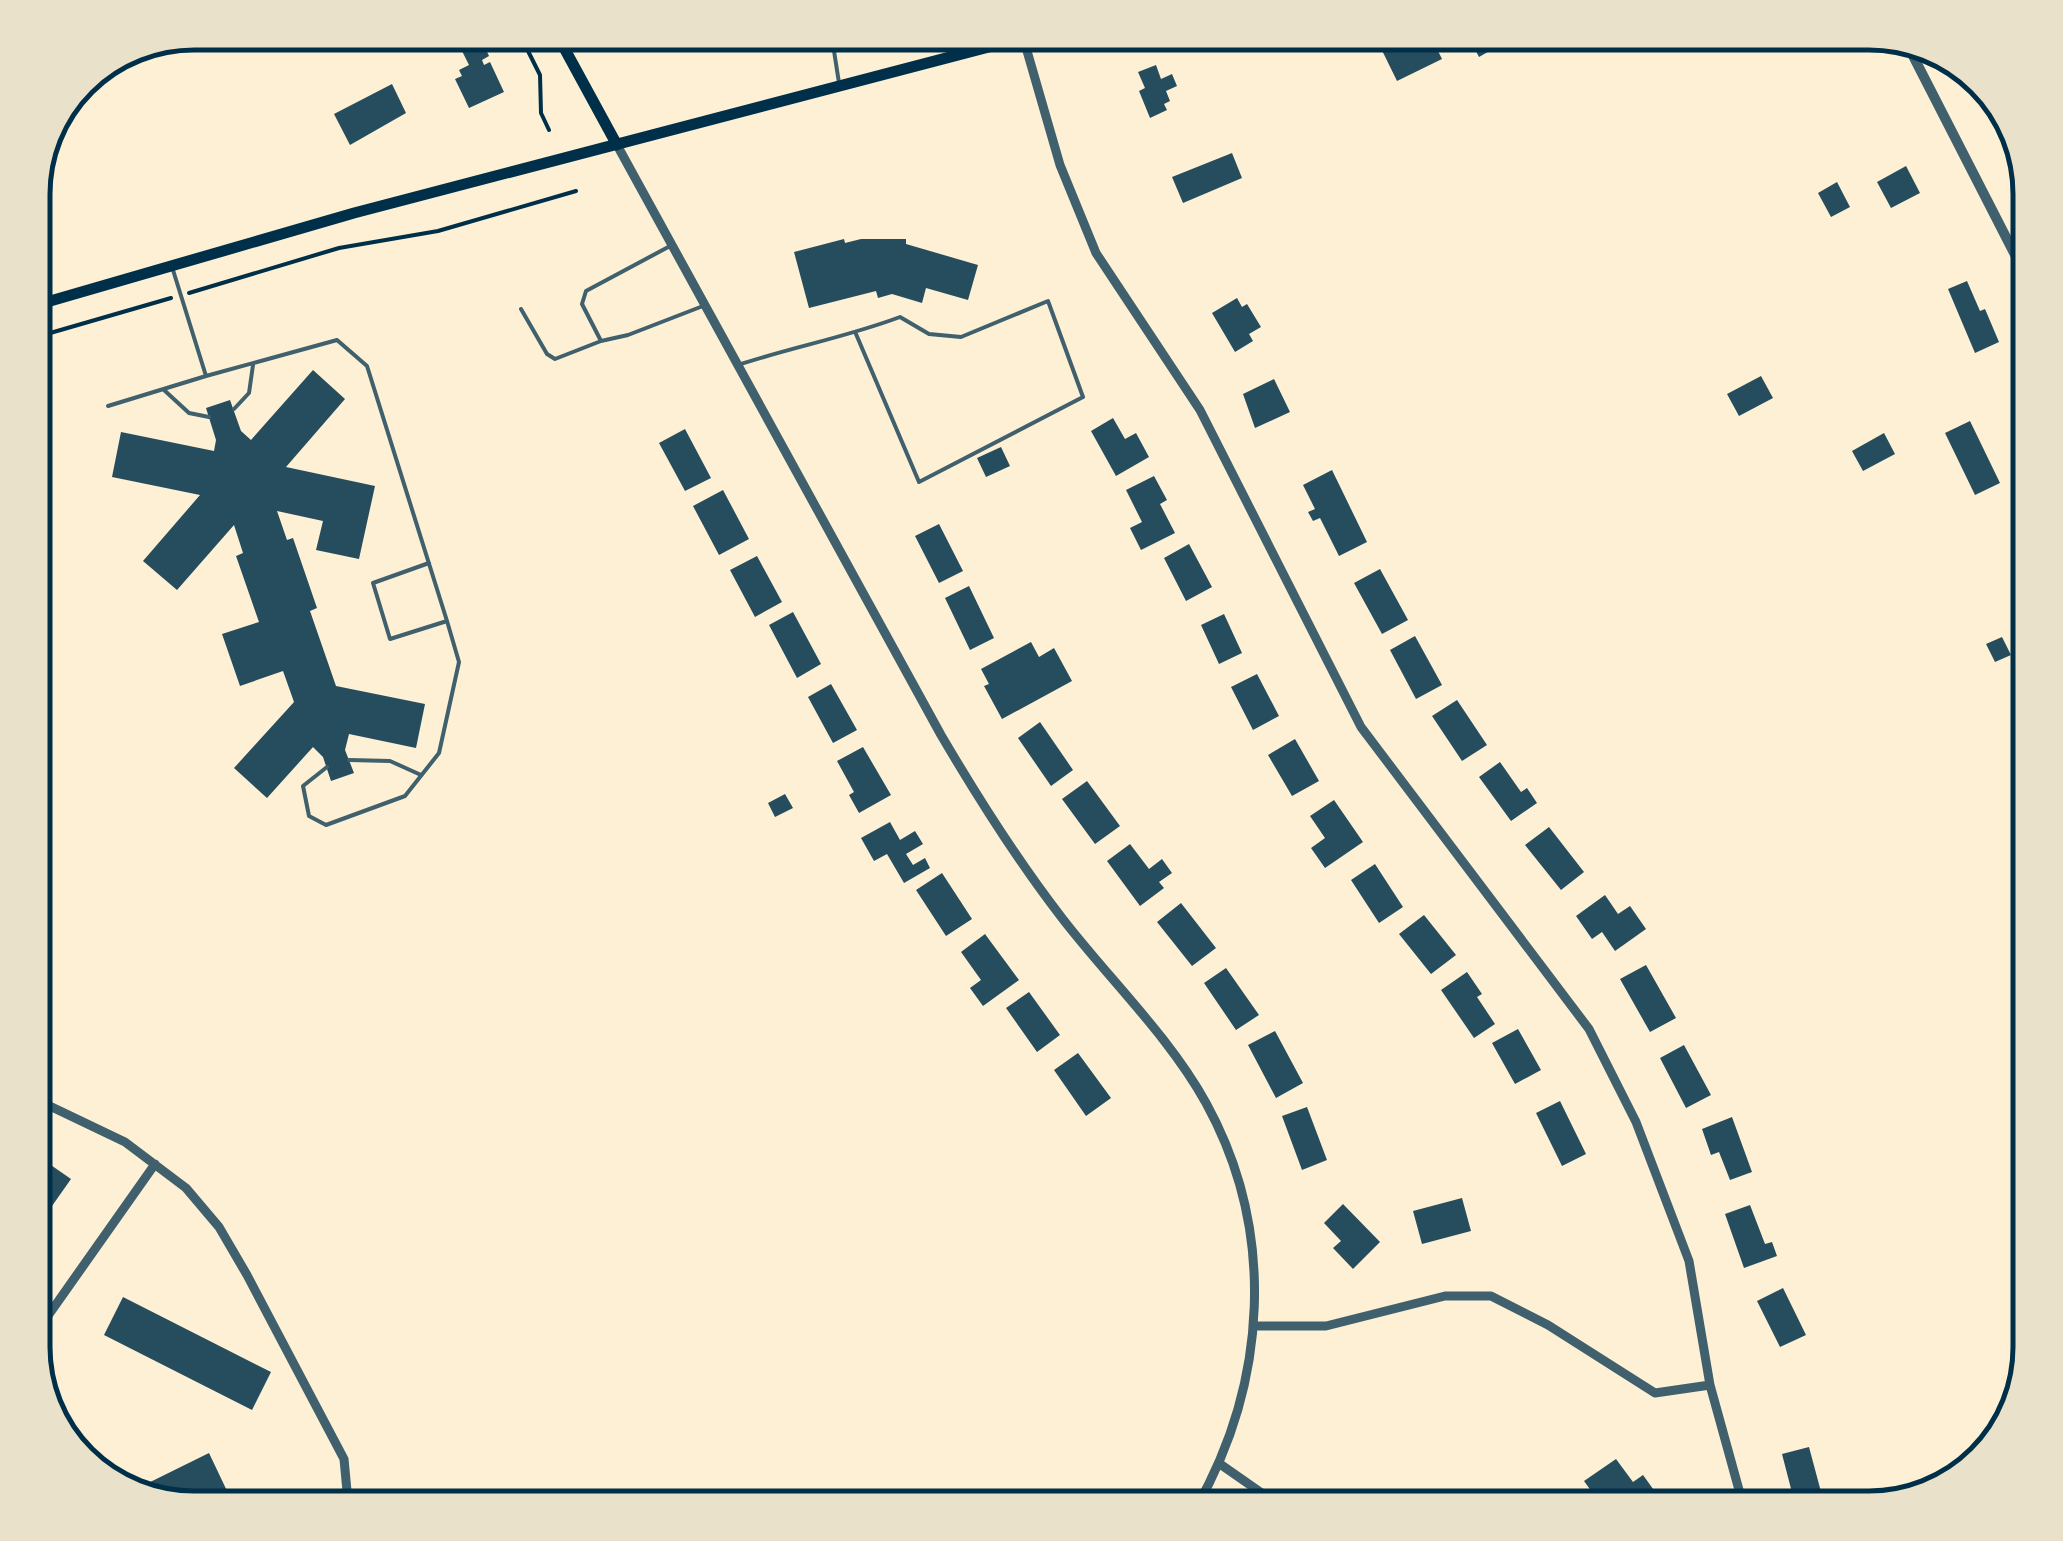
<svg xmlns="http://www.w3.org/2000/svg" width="2063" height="1541" font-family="Commissioner,sans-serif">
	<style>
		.building { fill: #264d5e }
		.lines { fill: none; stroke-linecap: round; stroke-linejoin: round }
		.path { stroke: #003049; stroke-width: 4 }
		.service { stroke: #3f606c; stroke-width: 4 }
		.minor { stroke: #3f606c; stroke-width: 9 }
		.tertiary { stroke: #3f606c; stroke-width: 10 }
		.secondary { stroke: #003049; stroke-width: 11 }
		.rim { fill: none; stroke: #003049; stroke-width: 5 }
	</style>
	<rect width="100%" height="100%" fill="#fdf0d5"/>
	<path class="building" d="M1388 33 1393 37 1403 33H1429L1442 59 1397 81 1374 34Z
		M1469 33H1512L1514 37 1479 57 1467 34Z
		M479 35 489 56 482 60 484 65 490 62 504 92 469 108 455 79 462 76 459 70 469 65 459 45Z
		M1156 65 1161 79 1172 74 1177 86 1166 91 1170 101 1164 104 1167 110 1150 118 1139 91 1145 88 1138 72Z
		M392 84 406 113 350 145 334 114Z
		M1232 153 1242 178 1183 203 1172 177Z
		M1906 166 1920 193 1891 208 1877 182Z
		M1837 182 1850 207 1831 217 1818 193Z
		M844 239 845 243 861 239H906V244L978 265 968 300 926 288 922 303 892 294 878 298 876 291 809 308 794 252Z
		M1967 281 1980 311 1985 309 1999 342 1975 353 1948 289Z
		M1237 298 1242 307 1247 304 1261 327 1249 334 1253 341 1235 352 1212 313Z
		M313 370 345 399 286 467 375 486 359 559 316 550 323 521 277 511 287 540 293 538 317 608 310 611 336 686 425 704 416 748 349 734 345 750 354 773 331 781 323 757 313 747 267 798 234 768 294 702 283 671 240 686 222 634 259 622 236 556 243 553 234 525 177 590 143 561 200 495 112 477 121 432 214 451 216 440 206 408 230 400 241 431 251 440Z
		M1761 376 1773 398 1739 416 1727 394Z
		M1274 379 1290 412 1255 428 1243 394Z
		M1113 418 1125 439 1136 433 1149 457 1116 476 1091 431Z
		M1970 421 2000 483 1975 495 1945 433Z
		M685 429 711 478 685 491 659 443Z
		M1884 433 1895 454 1863 471 1852 451Z
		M1001 447 1010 466 986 477 977 458Z
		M1332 470 1367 542 1339 556 1320 518 1313 521 1308 512 1315 509 1303 485Z
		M1154 476 1167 500 1160 504 1175 533 1141 550 1130 528 1142 522 1126 490Z
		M723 490 749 539 719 555 693 506Z
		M939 524 963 571 939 583 915 536Z
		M2028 539 2030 560 2022 565 2013 547Z
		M1189 544 1212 587 1186 601 1164 558Z
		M757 556 782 602 755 617 730 570Z
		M1380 569 1408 620 1382 634 1354 583Z
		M969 586 994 638 970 650 945 598Z
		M793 612 821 664 797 678 769 625Z
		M1224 614 1242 653 1219 664 1201 625Z
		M1415 636 1442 685 1416 699 1390 650Z
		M2002 637 2011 655 1995 662 1986 644Z
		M1031 642 1039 657 1054 648 1072 681 1002 719 984 686 989 684 981 669Z
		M1257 674 1279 716 1253 730 1231 687Z
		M831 684 857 730 833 743 808 697Z
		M1457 700 1487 745 1462 761 1432 716Z
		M1040 722 1073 770 1051 786 1018 738Z
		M1295 739 1319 781 1292 796 1268 755Z
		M863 747 891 795 859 813 849 795 854 792 837 761Z
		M1500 762 1521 792 1527 788 1537 803 1511 821 1479 777Z
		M1087 781 1120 826 1095 844 1062 799Z
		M785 794 793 808 775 817 768 803Z
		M1334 800 1363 842 1325 868 1311 848 1325 838 1310 816Z
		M890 822 900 840 915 831 923 844 906 854 913 865 925 858 930 868 904 883 887 854 874 861 861 838Z
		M1549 827 1584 872 1561 890 1525 845Z
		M1130 844 1149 869 1162 859 1172 873 1159 882 1164 888 1140 906 1107 861Z
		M1375 864 1403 907 1379 923 1351 880Z
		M942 873 972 919 946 936 916 890Z
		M1605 895 1618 914 1630 906 1646 929 1615 951 1602 932 1592 939 1576 916Z
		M1181 903 1216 948 1192 966 1157 922Z
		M1424 915 1456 955 1431 974 1399 934Z
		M985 934 1019 980 983 1006 970 988 981 980 961 952Z
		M1646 965 1676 1018 1650 1032 1620 979Z
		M1226 968 1259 1015 1236 1030 1204 983Z
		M1467 972 1482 994 1477 997 1495 1024 1474 1038 1441 990Z
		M1029 992 1060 1035 1037 1052 1006 1008Z
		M1518 1029 1541 1070 1515 1084 1492 1043Z
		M1275 1031 1303 1083 1276 1098 1248 1045Z
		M1684 1045 1711 1095 1686 1108 1660 1058Z
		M1078 1053 1111 1098 1086 1116 1054 1070Z
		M1560 1101 1586 1154 1562 1166 1536 1113Z
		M1307 1107 1327 1160 1302 1170 1282 1116Z
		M1732 1117 1752 1172 1730 1180 1719 1152 1711 1155 1702 1129Z
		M35 1154 71 1179 33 1233V1158Z
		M1462 1198 1471 1231 1422 1244 1413 1211Z
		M1343 1204 1380 1242 1353 1269 1333 1248 1341 1241 1324 1223Z
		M1750 1205 1765 1244 1772 1242 1777 1256 1744 1268 1725 1214Z
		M1783 1288 1806 1335 1780 1347 1757 1301Z
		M123 1297 271 1372 252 1410 104 1335Z
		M1809 1447 1824 1503 1796 1508 1782 1454Z
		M209 1453 228 1493 194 1508 136 1489Z
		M1616 1459 1633 1482 1643 1475 1661 1500 1649 1508H1617L1608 1496 1599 1502 1584 1481Z"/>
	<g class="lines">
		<path class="path" d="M519 33 540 75 541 113 549 130
			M189 293 339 248 438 231 576 191
			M33 338 171 298"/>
		<path class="service" d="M790 33 832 38
			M839 83 832 38 840 33
			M672 245 586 291 582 304 601 341 628 335 703 306
			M173 270 206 376 337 340 367 366 447 621 459 662 439 753 405 796 326 825 309 816 303 786 327 767
			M521 309 547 354 555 359 601 341
			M738 365C792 347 847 337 900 317L929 334 961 337 1048 301 1083 397 919 482 856 334
			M164 390 189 413 209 417
			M108 406 206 376
			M234 409 249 393 253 365
			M429 563 373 583 390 639 447 621
			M349 760 390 761 421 775"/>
		<path class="minor" d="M1023 37 1060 165 1096 253 1200 410 1361 727 1589 1029 1636 1122 1689 1261 1710 1385 1744 1508
			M617 145 941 735C978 798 1017 860 1062 918 1109 979 1169 1036 1206 1103 1277 1232 1267 1383 1196 1508
			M33 1098 125 1142 186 1188 219 1227 247 1275 344 1459 347 1491 326 1508
			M1255 1326H1326L1445 1296H1491L1548 1325 1655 1393 1710 1385
			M33 1337 155 1164
			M1220 1464 1283 1508"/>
		<path class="tertiary" d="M1908 46 2030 284"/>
		<path class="secondary" d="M556 33 617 145
			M33 306 354 213 1042 33"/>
	</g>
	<path d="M0 0H2063V1541H0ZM194 50H1869A144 144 0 0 1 2013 194V1347A144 144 0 0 1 1869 1491H194A144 144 0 0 1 50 1347V194A144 144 0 0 1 194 50Z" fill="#e9e1ca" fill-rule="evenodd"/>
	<path class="rim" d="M194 50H1869A144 144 0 0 1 2013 194V1347A144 144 0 0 1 1869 1491H194A144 144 0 0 1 50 1347V194A144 144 0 0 1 194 50Z"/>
</svg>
